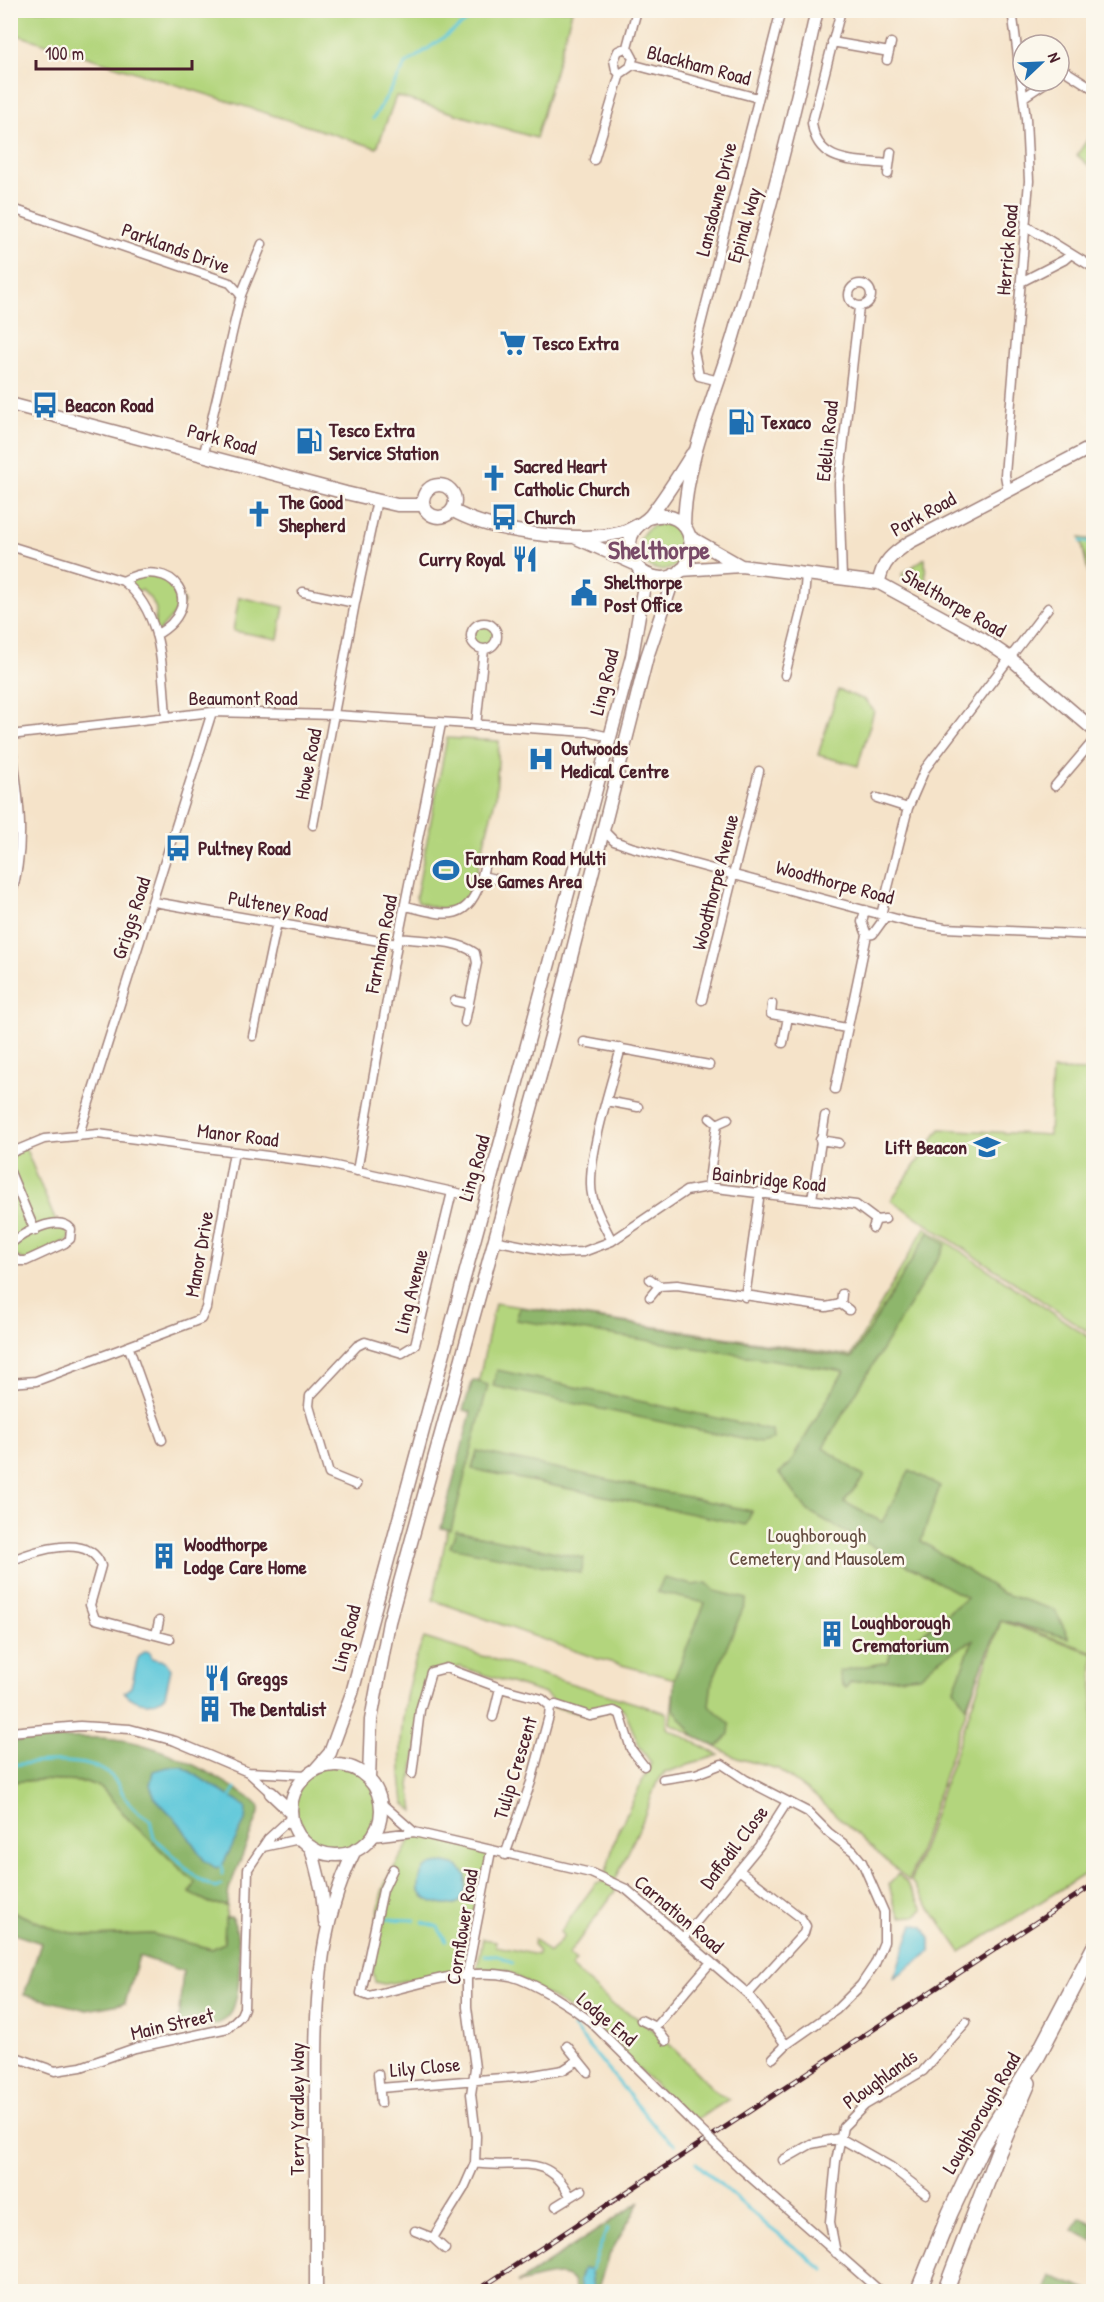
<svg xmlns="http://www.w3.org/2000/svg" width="1104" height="2302" font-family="'Patrick Hand',sans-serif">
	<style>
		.green { fill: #b3d57d; stroke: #7e7a54; stroke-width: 1.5 }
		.forest { fill: #8eb66c; stroke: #6c6a4c; stroke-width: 1.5 }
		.water { fill: #5fc8da; stroke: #547482; stroke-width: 1.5 }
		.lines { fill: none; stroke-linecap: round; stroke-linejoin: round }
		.stream { stroke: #5fc8da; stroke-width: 3 }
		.street-casing { stroke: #a0817a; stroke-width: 11 }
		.secondary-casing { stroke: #a0817a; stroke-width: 15 }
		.primary-casing { stroke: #a0817a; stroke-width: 15 }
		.highway-casing { stroke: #a0817a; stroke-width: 18 }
		.street { stroke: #fff; stroke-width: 8 }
		.secondary { stroke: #fff; stroke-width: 12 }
		.primary { stroke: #fff; stroke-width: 12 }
		.highway { stroke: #fff; stroke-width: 15 }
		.rail-casing { stroke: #4a1f2b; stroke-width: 5 }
		.rail { stroke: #fbf7ec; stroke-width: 3; stroke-dasharray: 9; stroke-linecap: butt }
		.street-bridge-casing { stroke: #a0817a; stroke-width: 11; stroke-linecap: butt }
		.street-bridge { stroke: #fff; stroke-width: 8 }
		.labels { text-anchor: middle; stroke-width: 5; stroke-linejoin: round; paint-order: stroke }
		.street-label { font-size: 20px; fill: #4a1f2b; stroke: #fbf7ec }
		.poi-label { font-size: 20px; font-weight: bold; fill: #4a1f2b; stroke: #fbf7ec; text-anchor: start }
		.park-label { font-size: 20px; fill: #644c40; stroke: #fbf7ec }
		.district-label { font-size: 26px; font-weight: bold; fill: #794b68; stroke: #fbf7ec }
	</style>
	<rect width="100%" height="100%" fill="#fbf7ec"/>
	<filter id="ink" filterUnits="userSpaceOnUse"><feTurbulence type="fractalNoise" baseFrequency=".0167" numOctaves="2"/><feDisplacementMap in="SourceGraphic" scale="12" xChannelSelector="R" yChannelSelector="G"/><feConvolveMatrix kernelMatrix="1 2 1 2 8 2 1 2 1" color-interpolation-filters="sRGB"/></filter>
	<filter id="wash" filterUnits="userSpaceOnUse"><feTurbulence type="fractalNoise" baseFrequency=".008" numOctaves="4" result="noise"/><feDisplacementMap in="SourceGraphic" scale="24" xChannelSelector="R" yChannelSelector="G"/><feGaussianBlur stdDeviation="1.35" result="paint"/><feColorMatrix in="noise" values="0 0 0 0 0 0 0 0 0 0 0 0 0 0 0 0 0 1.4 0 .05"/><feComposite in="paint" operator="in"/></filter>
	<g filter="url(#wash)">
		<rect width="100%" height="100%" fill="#f5e3c9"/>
		<path class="green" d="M11 10H572V11L536 138 396 96 377 148 11 33Z
			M1093 131V169L1077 155Z
			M639 547a23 23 0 1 1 46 0a23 23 0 1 1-46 0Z
			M1080 538 1093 540V593L1081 541Z
			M925 558 926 587 903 578 902 574Z
			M143 573 172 581 184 603 156 635C150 611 167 615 142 590L135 591 123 581Z
			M239 597 284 607 278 639 233 631Z
			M471 636a13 13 0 1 1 26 0a13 13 0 1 1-26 0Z
			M838 690 865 700 874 711 858 766 818 755Z
			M447 738 499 741 496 796 471 894C458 913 439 911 418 902L416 897Z
			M1052 1070 1093 1071 1094 1314 1087 1331 891 1200 940 1129 1049 1135Z
			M25 1147 56 1222 65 1223 70 1239 26 1261 11 1254V1244L15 1240 11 1228V1153Z
			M925 1227 1093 1340V1652L997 1618 909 1881 816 1797 778 1769 737 1758 670 1723 675 1679 595 1658 433 1600 495 1303 851 1356Z
			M1001 1621 1093 1653V1869L961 1952 911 1881Z
			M424 1638 667 1713V1728L719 1755 664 1773 656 1784 642 1822 614 1883 615 1891 568 1955 576 1961 571 1967 612 2004 641 2020 666 2041 718 2094 730 2099 692 2122 590 2021 506 1970 477 1968 483 1939 496 1941V1946L537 1955 539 1952 533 1944 534 1939 549 1953 564 1936 560 1932 596 1883 608 1881 604 1879 616 1836 651 1763 640 1747 624 1710 619 1708 590 1716 550 1706 551 1699 545 1694 461 1667H457L455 1672H431L410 1785 414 1811 404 1803C396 1749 402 1688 424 1638Z
			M291 1810a45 45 0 1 1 90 0a45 45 0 1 1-90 0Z
			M38 1780 86 1782 102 1788 129 1820 196 1883 190 1893 210 1903 227 1906 224 1943 212 1949 152 1934 93 1936 59 1931 11 1911V1782Z
			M414 1832 491 1851 462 1949 460 1972 384 1984 375 1982 373 1973C376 1949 376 1910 383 1889 390 1869 406 1853 414 1832Z
			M898 1874 906 1882 923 1909 915 1916 901 1917 896 1910 889 1885Z"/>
		<path class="forest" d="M929 1232 946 1245 823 1447 864 1477 844 1502 882 1522 910 1470 940 1486 921 1541 1002 1593 1055 1610 1069 1638 1001 1620 966 1707 954 1689 973 1640 937 1661 920 1676 850 1682 846 1688 842 1684 839 1671 888 1662 892 1646C921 1643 944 1613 967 1598L808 1511 779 1473 789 1465 844 1371 516 1320 520 1307 852 1358Z
			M497 1370 772 1430 773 1440 760 1443 493 1386Z
			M473 1380 488 1385 451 1530 441 1528 471 1412 463 1410Z
			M477 1451 752 1511 746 1525 472 1469Z
			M456 1531 584 1558 581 1573 450 1547Z
			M664 1578 693 1585 707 1583 715 1591 747 1599 712 1682 709 1705 730 1724 729 1734 717 1747 695 1737 673 1708 674 1679 705 1603 657 1592Z
			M46 1738C78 1738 114 1735 144 1745 182 1756 220 1778 253 1800L259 1806V1813L229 1889 227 1906 210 1903 190 1893 195 1883 129 1820 102 1788 86 1782 38 1780 11 1782V1742Z
			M11 1911 60 1931 93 1936 152 1934 212 1949 224 1943 225 1918 231 1917C243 1932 243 2007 226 2019 214 2028 192 2030 177 2033L183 1971 139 1956 125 2003 87 2010 24 1995 41 1943 11 1933Z
			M640 2202 608 2257 597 2291H575C576 2262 533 2281 517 2283Z
			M1080 2217 1093 2224V2241L1073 2230Z
			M1051 2276 1089 2291H1045Z"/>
		<path class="water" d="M145 1651 150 1652 152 1658 165 1661 171 1669 165 1696C150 1708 135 1703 124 1692L131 1687 138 1658Z
			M168 1767H183L246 1807 245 1821 222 1866 216 1868 204 1860 179 1823 155 1798 150 1785 153 1771Z
			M445 1863 458 1866 466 1876V1889L460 1902C446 1909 429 1903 419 1892 418 1871 424 1863 445 1863Z
			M913 1924 924 1927 930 1938V1952L894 1978Z
			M583 2269 591 2270 593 2290 581 2289 579 2280Z"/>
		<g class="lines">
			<path class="stream" d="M373 119 406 64 483 10
				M1081 541 1094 543
				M10 1765C38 1762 94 1755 114 1779 121 1787 124 1799 132 1806 137 1812 144 1816 150 1820L154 1838C176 1854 189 1878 216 1888L221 1885
				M230 1798 235 1788
				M222 1874V1866
				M385 1919 415 1920
				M423 1922 438 1927 446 1941
				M485 1955 499 1956 512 1963
				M573 2027 657 2129 675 2145
				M696 2163 770 2228 824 2270
				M591 2270 607 2229"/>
		</g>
	</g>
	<g filter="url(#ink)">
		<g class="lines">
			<g class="street-casing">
				<path id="street" d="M841 10 812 123C817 165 855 160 888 164
					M832 42 889 52
					M627 47 633 58 630 67 620 74 616 70 614 60 618 51Z
					M627 47 637 10
					M887 60 891 43
					M631 64 758 98
					M1059 67 1094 89
					M1024 97 1048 81
					M594 160 620 74
					M888 174 891 152
					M10 208 230 283 241 295 204 453
					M1026 226 1094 268
					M1021 282 1064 260 1071 254
					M849 295a11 11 0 1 1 22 0a11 11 0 1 1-22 0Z
					M241 295 262 244
					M719 381 699 376 694 351 781 10
					M1008 492 1005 475 1029 181 1026 119 1012 10
					M10 546 123 581C163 612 162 668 166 716
					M842 579 839 484 859 307
					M123 581C173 554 209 605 156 635
					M303 592 355 603
					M471 636a13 13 0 1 1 26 0a13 13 0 1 1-26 0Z
					M785 675 804 600 806 574
					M476 726 484 649
					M10 735 212 712 335 715 588 732 610 737
					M10 736C18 792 28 844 10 899
					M1055 786 1094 740
					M877 798 908 808
					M313 825 355 603 377 500
					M603 830 614 841 631 847 908 922 945 928 1094 935
					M482 876 485 863
					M154 902 397 944
					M406 906C446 916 469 924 482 876L500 880
					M865 910 862 922 867 935 873 934 886 916
					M881 915 908 808 925 769 1048 608
					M399 938C421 941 456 939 475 953L477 963 465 1022
					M702 1000 759 771
					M455 1001 469 1004
					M772 1004 771 1014 788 1017 783 1043
					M788 1017 846 1028
					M253 1036 277 922
					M584 1042 709 1065
					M835 1089 867 935
					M606 1101 638 1107
					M710 1118 717 1124 728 1119
					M79 1134 212 712
					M820 1140 839 1143
					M10 1153 44 1139 98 1134 322 1163 462 1194
					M357 1171 397 944 441 724
					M10 1172 35 1231
					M708 1187 717 1124
					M812 1199 825 1116
					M873 1228 876 1220 885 1219
					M493 1240 560 1253 583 1252 612 1241 686 1191 708 1187 856 1205 876 1220
					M612 1241C604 1225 591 1204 591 1185 590 1148 611 1085 621 1048
					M10 1244C23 1233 58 1214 71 1229L70 1239 65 1243 26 1261H18L10 1254
					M650 1279 659 1286 650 1297
					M659 1286 677 1285 826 1307 841 1304 849 1310
					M745 1297 760 1192
					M841 1304 842 1294
					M129 1348 162 1440
					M10 1383 36 1381 201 1319 206 1308 234 1152
					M356 1485 329 1474 309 1406 310 1396 357 1346 365 1342 402 1353 415 1345 452 1192
					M10 1561C34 1551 90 1532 101 1566L90 1605 95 1619 170 1639
					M156 1635 159 1621
					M550 1706 556 1705 590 1716 614 1711 620 1714 631 1749 644 1766
					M493 1717 500 1688
					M10 1732 80 1726 130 1729 175 1741 248 1772 308 1775
					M248 1772 271 1793
					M412 1774 420 1710 431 1672 446 1668 500 1688 542 1699 550 1706 549 1716 531 1782 505 1855
					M663 1779 696 1774 722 1764 746 1780 808 1812 829 1833 853 1851 862 1862 884 1912V1942L875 1964 861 1985 836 2010 786 2045 773 2058
					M381 1803 414 1832
					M372 1837 414 1832 591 1873 626 1889 748 1994 786 2045
					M263 1847 295 1840 306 1843
					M393 1869 383 1890 361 1993 369 1996C414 1986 464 1967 510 1976 534 1982 570 2006 590 2021L692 2122
					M739 1870 801 1918 806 1926 804 1933 748 1994
					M683 1938 759 1846 787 1802
					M641 2020 655 2027 666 2041
					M655 2027 711 1962
					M567 2046 588 2072
					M10 2055 55 2071 81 2067 135 2048 228 2028 241 2015 244 2008 248 1869 268 1839 292 1817
					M378 2074 381 2103
					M380 2088 527 2076 563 2070 577 2061
					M783 2160 811 2144 840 2138 891 2167 926 2194
					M475 2163C515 2170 547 2150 570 2196
					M739 2167 881 2292
					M556 2206 582 2190
					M415 2231 433 2238 445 2249
					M433 2238 464 2188 475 2163 476 2136 471 2094 475 2068 467 2007V1974L491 1851
					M836 2253 830 2222 836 2161 843 2127 865 2105 923 2071 966 2022"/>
			</g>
			<g class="secondary-casing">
				<path id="secondary" d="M10 404 346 493 397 505H423
					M423 501a16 16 0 1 1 32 0a16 16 0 1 1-32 0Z
					M452 510C489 532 576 543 619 533 626 532 633 527 640 524
					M574 537 635 564
					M690 537 741 566
					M681 570 741 566 879 583 982 639 1010 658 1094 730
					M879 583C881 562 894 553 910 542L1094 446
					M271 1793 291 1812"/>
			</g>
			<g class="primary-casing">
				<path id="primary" d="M648 518C706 501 703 592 651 576 641 573 633 564 631 553 629 546 630 537 634 531 638 524 646 521 651 515 666 496 679 475 692 454
					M684 526C685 461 714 399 733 337 765 229 793 121 817 10
					M291 1810a45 45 0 1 1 90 0a45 45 0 1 1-90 0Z
					M315 1770 330 1753 352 1693 632 656 644 585 639 569
					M369 1779 371 1720 389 1622 551 1036 647 657 675 574
					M311 1847 322 1891 325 1922
					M316 2292C316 2232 316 2173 316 2113 316 2023 313 1933 355 1850"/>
			</g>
			<g class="highway-casing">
				<path id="highway" d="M918 2292 950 2213 983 2143 1038 2055 1094 1948
					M945 2292 998 2153 1028 2083"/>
			</g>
			<use href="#street" class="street"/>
			<use href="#secondary" class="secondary"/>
			<use href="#primary" class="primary"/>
			<use href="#highway" class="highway"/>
			<g class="rail-casing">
				<path id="rail" d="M475 2292 1094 1884"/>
			</g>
			<use href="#rail" class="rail"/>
			<g class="street-bridge-casing">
				<path id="street-bridge" d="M692 2122 739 2167"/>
			</g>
			<use href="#street-bridge" class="street-bridge"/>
		</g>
	</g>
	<defs>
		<g id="supermarket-bare" transform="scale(2.07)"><path d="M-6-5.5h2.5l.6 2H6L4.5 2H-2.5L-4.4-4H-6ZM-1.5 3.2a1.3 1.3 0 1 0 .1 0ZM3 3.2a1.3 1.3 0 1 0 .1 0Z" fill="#1f6fb2" stroke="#fbf7ec" stroke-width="2.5" paint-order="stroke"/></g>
		<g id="bus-bare" transform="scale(2.07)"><path d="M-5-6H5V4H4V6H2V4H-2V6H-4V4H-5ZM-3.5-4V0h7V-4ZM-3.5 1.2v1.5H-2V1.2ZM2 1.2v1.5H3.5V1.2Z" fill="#1f6fb2" stroke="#fbf7ec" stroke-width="2.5" paint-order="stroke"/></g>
		<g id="fuel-bare" transform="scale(2.07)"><path d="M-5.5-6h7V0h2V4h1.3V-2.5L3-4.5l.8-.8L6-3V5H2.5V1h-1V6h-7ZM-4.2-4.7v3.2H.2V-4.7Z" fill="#1f6fb2" stroke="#fbf7ec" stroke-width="2.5" paint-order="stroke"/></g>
		<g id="church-bare" transform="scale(2.07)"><path d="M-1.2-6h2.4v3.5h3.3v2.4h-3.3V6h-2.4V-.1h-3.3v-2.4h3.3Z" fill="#1f6fb2" stroke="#fbf7ec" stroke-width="2.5" paint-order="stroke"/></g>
		<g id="restaurant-bare" transform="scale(2.07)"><path d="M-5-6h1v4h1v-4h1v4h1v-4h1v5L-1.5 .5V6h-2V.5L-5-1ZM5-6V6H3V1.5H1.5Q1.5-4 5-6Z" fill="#1f6fb2" stroke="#fbf7ec" stroke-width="2.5" paint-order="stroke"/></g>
		<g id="civic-bare" transform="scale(2.07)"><path d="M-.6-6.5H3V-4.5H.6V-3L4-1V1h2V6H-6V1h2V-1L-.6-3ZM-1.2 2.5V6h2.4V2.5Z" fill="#1f6fb2" stroke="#fbf7ec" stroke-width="2.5" paint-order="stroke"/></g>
		<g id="hospital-bare" transform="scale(2.07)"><path d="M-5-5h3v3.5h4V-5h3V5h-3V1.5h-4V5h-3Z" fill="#1f6fb2" stroke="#fbf7ec" stroke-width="2.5" paint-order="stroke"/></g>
		<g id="stadium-bare" transform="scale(2.07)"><path d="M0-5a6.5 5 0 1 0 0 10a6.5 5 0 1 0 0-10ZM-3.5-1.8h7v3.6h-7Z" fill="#1f6fb2" stroke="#fbf7ec" stroke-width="2.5" paint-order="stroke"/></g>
		<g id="school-bare" transform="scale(2.07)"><path d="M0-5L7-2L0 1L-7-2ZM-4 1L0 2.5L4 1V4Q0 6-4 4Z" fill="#1f6fb2" stroke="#fbf7ec" stroke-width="2.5" paint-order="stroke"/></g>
		<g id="building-bare" transform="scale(2.07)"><path d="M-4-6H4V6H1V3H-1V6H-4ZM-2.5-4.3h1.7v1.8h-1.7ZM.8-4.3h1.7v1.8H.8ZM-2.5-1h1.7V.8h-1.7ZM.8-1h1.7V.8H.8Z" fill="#1f6fb2" stroke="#fbf7ec" stroke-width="2.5" paint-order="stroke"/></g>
	</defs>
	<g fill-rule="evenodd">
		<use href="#supermarket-bare" x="513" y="343"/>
		<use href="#bus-bare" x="45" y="405"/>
		<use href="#fuel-bare" x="741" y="422"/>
		<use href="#fuel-bare" x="309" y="441"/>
		<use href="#church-bare" x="494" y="478"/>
		<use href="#church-bare" x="259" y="514"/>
		<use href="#bus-bare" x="504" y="517"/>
		<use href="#restaurant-bare" x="525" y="559"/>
		<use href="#civic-bare" x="584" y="593"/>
		<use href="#hospital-bare" x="541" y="759"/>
		<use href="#bus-bare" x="178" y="848"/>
		<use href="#stadium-bare" x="446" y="870"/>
		<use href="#school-bare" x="987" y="1147"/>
		<use href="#building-bare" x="164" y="1556"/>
		<use href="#building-bare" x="832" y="1634"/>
		<use href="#restaurant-bare" x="217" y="1678"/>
		<use href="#building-bare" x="210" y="1709"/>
	</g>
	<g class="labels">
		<g class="street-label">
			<text transform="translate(699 65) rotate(15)" y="7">Blackham Road</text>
			<text transform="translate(716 199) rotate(-76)" y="7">Lansdowne Drive</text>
			<text transform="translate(744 225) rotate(-74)" y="7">Epinal Way</text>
			<text transform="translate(176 248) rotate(20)" y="7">Parklands Drive</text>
			<text transform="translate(1007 250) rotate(-85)" y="7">Herrick Road</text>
			<text transform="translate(222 439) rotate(15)" y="7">Park Road</text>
			<text transform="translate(827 441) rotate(-84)" y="7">Edelin Road</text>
			<text transform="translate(923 514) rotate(-29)" y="7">Park Road</text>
			<text transform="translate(954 603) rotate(30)" y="7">Shelthorpe Road</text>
			<text transform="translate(604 682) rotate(-76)" y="7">Ling Road</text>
			<text x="243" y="705">Beaumont Road</text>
			<text transform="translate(308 764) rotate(-79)" y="7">Howe Road</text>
			<text transform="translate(715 882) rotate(-76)" y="7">Woodthorpe Avenue</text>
			<text transform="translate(835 882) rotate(15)" y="7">Woodthorpe Road</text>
			<text transform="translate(278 906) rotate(10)" y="7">Pulteney Road</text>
			<text transform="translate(131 918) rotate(-72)" y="7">Griggs Road</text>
			<text transform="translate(381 944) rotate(-79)" y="7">Farnham Road</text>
			<text transform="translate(238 1135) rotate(7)" y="7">Manor Road</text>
			<text transform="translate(474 1168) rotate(-74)" y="7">Ling Road</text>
			<text transform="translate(769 1179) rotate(6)" y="7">Bainbridge Road</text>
			<text transform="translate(199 1254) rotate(-80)" y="7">Manor Drive</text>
			<text transform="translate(411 1291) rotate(-76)" y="7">Ling Avenue</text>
			<text transform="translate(346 1638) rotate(-76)" y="7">Ling Road</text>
			<text transform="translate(515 1768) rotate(-73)" y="7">Tulip Crescent</text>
			<text transform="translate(734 1847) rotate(-53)" y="7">Daffodil Close</text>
			<text transform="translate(679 1914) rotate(40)" y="7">Carnation Road</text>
			<text transform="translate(462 1927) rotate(-81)" y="7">Cornflower Road</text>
			<text transform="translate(607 2019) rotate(40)" y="7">Lodge End</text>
			<text transform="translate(172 2024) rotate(-13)" y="7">Main Street</text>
			<text transform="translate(425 2067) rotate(-5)" y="7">Lily Close</text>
			<text transform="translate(880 2079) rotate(-36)" y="7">Ploughlands</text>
			<text transform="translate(297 2109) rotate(-90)" y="7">Terry Yardley Way</text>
			<text transform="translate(981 2113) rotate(-60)" y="7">Loughborough Road</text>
		</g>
		<g class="poi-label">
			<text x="533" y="350">Tesco Extra</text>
			<text x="65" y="412">Beacon Road</text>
			<text x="761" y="429">Texaco</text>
			<text x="329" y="437">Tesco Extra<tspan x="329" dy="23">Service Station</tspan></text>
			<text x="514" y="473">Sacred Heart<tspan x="514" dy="23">Catholic Church</tspan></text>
			<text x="279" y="509">The Good<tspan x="279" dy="23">Shepherd</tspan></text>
			<text x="524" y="524">Church</text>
			<text x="505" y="566" text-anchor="end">Curry Royal</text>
			<text x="604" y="589">Shelthorpe<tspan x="604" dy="23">Post Office</tspan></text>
			<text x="561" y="755">Outwoods<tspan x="561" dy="23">Medical Centre</tspan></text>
			<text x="198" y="855">Pultney Road</text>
			<text x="466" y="865">Farnham Road Multi<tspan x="466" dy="23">Use Games Area</tspan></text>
			<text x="967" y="1154" text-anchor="end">Lift Beacon</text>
			<text x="184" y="1551">Woodthorpe<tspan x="184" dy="23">Lodge Care Home</tspan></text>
			<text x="852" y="1629">Loughborough<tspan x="852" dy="23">Crematorium</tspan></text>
			<text x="237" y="1685">Greggs</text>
			<text x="230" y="1716">The Dentalist</text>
		</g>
		<g class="park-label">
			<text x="817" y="1542">Loughborough<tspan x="817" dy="23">Cemetery and Mausolem</tspan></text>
		</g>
		<g class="district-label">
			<text x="659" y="559">Shelthorpe</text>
		</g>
	</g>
	<rect width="1104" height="2302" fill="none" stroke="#fbf7ec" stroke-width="36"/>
	<g transform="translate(1041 63) rotate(67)"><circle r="28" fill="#fbf7ec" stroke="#b4a19f" stroke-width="1.5"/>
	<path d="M0-4.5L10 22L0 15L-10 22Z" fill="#1f6fb2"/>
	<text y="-9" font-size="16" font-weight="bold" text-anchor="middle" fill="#4a1f2b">N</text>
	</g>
	<path d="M36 60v9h156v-9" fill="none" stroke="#4a1f2b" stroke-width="3"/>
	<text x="45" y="60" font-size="18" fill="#4a1f2b" stroke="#fbf7ec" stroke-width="4.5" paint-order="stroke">100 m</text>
</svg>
